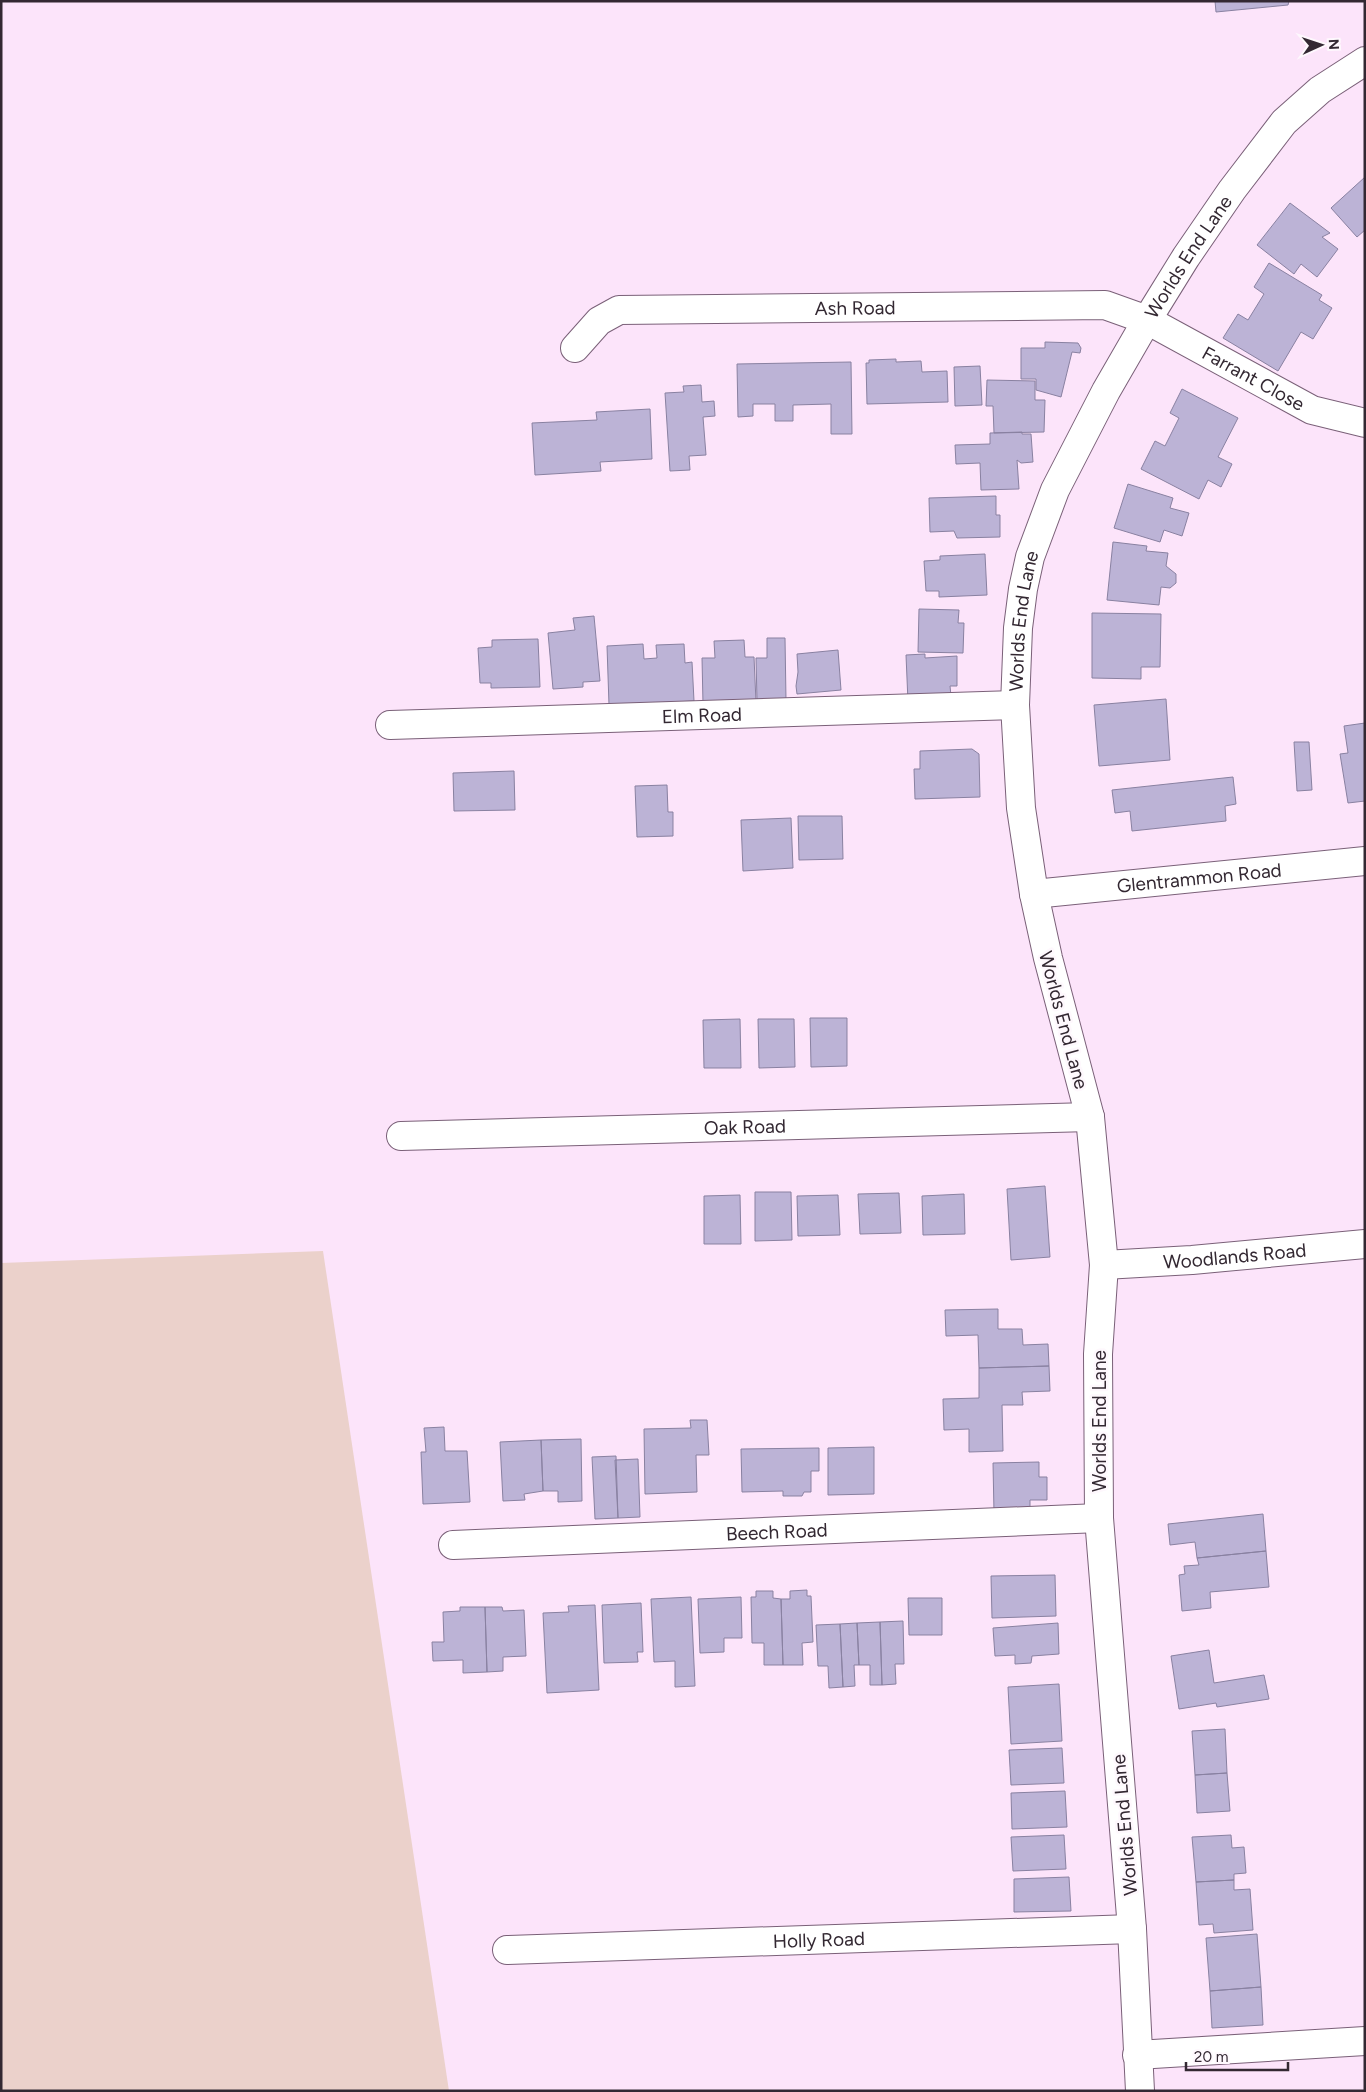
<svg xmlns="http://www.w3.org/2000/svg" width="1366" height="2092" font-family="Figtree,sans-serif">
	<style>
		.green { fill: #ebd1cb }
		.building { fill: #bcb3d6; stroke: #8981a1 }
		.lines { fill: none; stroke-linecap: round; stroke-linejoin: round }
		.minor-casing { stroke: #7a6078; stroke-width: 30 }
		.minor { stroke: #fff; stroke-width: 28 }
		.labels { text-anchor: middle; stroke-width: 5; stroke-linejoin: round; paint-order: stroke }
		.street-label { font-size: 19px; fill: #332832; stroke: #fef8fd }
	</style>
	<rect width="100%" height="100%" fill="#fce4fa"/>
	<path class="green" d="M323 1251 449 2091H1V1263Z"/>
	<path class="building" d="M1215 1H1289L1288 5 1216 12Z
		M1365 177V230L1357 237 1331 208Z
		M1290 203 1330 233 1322 237 1338 249 1317 277 1301 264 1294 274 1257 245Z
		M1269 263 1322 295 1319 300 1332 308 1313 339 1301 332 1278 371 1223 338 1238 314 1248 320 1264 294 1254 287Z
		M1045 342 1078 343 1081 348 1080 353 1072 352 1061 397 1036 390V379H1021V348H1045Z
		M896 359V362L921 361 922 372 947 371 948 402 867 404 866 363H869V360Z
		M851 362 852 434H831V404L793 405V421H775V404H753V416L738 417 737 364Z
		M980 366 982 405 955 406 954 367Z
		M987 380 1035 381V400H1045L1044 432 994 433 993 406H986Z
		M701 385 702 402 714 401 715 416 703 417 706 455 689 456 690 470 670 471 665 393 684 392 683 386Z
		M1182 389 1238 418 1218 457 1232 464 1221 487 1208 480 1199 499 1141 469 1155 441 1165 446 1179 418 1170 413Z
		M650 409 652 459 600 462 601 471 535 475 532 423 597 420 596 412Z
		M1022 432V434H1031L1033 462 1021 463 1017 460 1019 489 981 490 980 463 956 464 955 445 990 444V433Z
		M1128 484 1173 498 1170 508 1189 513 1182 536 1164 530 1160 542 1114 528Z
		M996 496V515H1000V537L957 538 954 531 930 532 929 498Z
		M1113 542 1147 546 1146 551 1168 553 1166 566 1176 574V583L1170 588 1161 587 1159 605 1107 600Z
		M985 554 987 595 939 597V591H926L924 561 940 560V556Z
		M919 609 959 610 958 623H964L963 653 918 652Z
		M1092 613 1161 614 1160 667H1141V679L1092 678Z
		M594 616 600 681 583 682V687L553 689 548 633 575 630 573 618Z
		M767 638H785L786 700 757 701 756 658H767Z
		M538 639 540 687 491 688V683H480L478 648 492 647V640Z
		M744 640 745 657H754L756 702 703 704 702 658H715L714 641Z
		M643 644 644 659 657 658 656 645 684 644 685 663 692 662 694 701 609 705 607 646Z
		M838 650 841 690 797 694 796 686 798 672 797 654Z
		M925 654V658L957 656V686H950L951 696 908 702 906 655Z
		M1166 699 1170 760 1099 766 1094 705Z
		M1365 723V801L1348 803 1340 754 1348 753 1344 726Z
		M1294 742H1309L1312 790 1297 791Z
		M972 749 979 754 980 797 915 799 914 769H920V751Z
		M514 771 515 810 454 811 453 773Z
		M1233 777 1236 804 1225 806 1226 821 1132 831 1130 811 1115 813 1112 790Z
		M667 785 668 812H673V836L637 837 635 786Z
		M798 816H842L843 859 799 860Z
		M791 818 793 868 743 871 741 820Z
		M810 1018H847V1066L811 1067Z
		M740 1019 741 1068H704L703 1020Z
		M758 1019H794L795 1067 759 1068Z
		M1045 1186 1050 1257 1011 1260 1007 1189Z
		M755 1192H791L792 1240 755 1241Z
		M899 1193 901 1233 860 1234 858 1194Z
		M964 1194 965 1234 923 1235 922 1196Z
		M740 1195 741 1244H704V1196Z
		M838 1195 840 1235 798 1236 797 1196Z
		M998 1309V1329H1022L1023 1345 1048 1344 1049 1366 979 1368 978 1335 946 1336 945 1310Z
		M1049 1366 1050 1391 1022 1392 1023 1405H1002L1003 1451 969 1452V1429L944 1430 943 1399 979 1398V1368Z
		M690 1420H707L709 1455H696L697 1492 645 1494 644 1429 691 1428Z
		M444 1427 445 1451H467L470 1502 423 1504 421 1452H426L424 1428Z
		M581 1439 582 1501 558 1502V1491H543L541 1440Z
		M541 1440 543 1491 524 1494 525 1500 503 1501 500 1442Z
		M874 1447V1494L828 1495V1448Z
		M819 1448V1471H811V1492H804L802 1496H783V1491L742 1492 741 1449Z
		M616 1456 618 1518 595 1519 592 1457Z
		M638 1459 640 1517 618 1518 615 1460Z
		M1039 1462V1477H1047V1500H1030V1512L994 1513 993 1463Z
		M1263 1514 1266 1551 1197 1558 1195 1542 1170 1545 1168 1524Z
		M1266 1551 1269 1587 1210 1592 1211 1608 1182 1611 1179 1575 1185 1574 1184 1566 1199 1565 1197 1558Z
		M1055 1575 1056 1616 992 1618 991 1576Z
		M807 1590V1596H811L813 1642 802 1643 803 1665H783L781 1599H790V1591Z
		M756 1591H773V1598L781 1599 783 1665H764V1643H752L751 1597H756Z
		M691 1597 695 1686 675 1687V1661L654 1662 651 1599Z
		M741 1597 742 1638H724V1652L700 1653 698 1599Z
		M908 1598H942V1635H909Z
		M641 1603 643 1652H637L638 1662 604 1663 602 1605Z
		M595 1605 599 1690 547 1693 543 1613 569 1612 568 1606Z
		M460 1607H485L487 1672 463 1673V1660L433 1661 432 1642H444L443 1612 460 1611Z
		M485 1607H502L503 1611 524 1610 526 1656 503 1657V1671L487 1672Z
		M903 1621 904 1664H895L896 1684 882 1685 880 1622Z
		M880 1622 882 1685H870V1665H859L857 1623Z
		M857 1623 859 1665H854L855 1686 843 1687 840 1624Z
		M1058 1623 1059 1654 1032 1656 1031 1663 1015 1664V1655L995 1656 993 1628Z
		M840 1624 843 1687 829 1688 828 1666H818L816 1625Z
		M1209 1650 1214 1683 1264 1675 1269 1699 1217 1707 1216 1703 1179 1709 1171 1656Z
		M1059 1684 1062 1741 1011 1744 1008 1687Z
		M1225 1729 1227 1773 1195 1775 1192 1731Z
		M1062 1748 1064 1783 1011 1785 1009 1750Z
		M1227 1773 1230 1811 1197 1813 1195 1775Z
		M1065 1791 1067 1827 1012 1829 1011 1793Z
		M1064 1835 1066 1869 1013 1871 1011 1837Z
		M1231 1835 1232 1848 1244 1847 1246 1873 1234 1874V1880L1196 1882 1192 1837Z
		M1069 1877 1071 1911 1014 1912V1879Z
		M1234 1880V1890L1250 1889 1253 1930 1214 1933 1213 1924 1199 1925 1196 1882Z
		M1257 1934 1261 1987 1210 1991 1206 1938Z
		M1261 1987 1263 2025 1212 2028 1210 1991Z"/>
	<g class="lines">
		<g class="minor-casing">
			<g id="minor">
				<path id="s1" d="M575 348 599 321 619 310 1105 305 1147 320 1312 410 1365 423"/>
				<path id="s2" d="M390 725 1015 705"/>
				<path id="s3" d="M1034 894 1365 861"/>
				<path id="s4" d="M401 1136 1090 1117"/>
				<path id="s5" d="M1104 1265 1192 1260 1365 1244"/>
				<path id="s6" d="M453 1545 1099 1518"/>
				<path id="s7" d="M507 1950 1132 1929"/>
				<path d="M1137 2055 1365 2041"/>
				<path id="s8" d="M1140 2091 1132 1929 1099 1518 1098 1354 1104 1265 1090 1117 1048 958 1034 894 1021 808 1015 705 1018 628 1023 589 1030 557 1055 490 1106 391 1147 320 1186 257 1232 190 1284 122 1320 90 1365 61"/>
			</g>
		</g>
		<use href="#minor" class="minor"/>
	</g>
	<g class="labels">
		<g class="street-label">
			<text dy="7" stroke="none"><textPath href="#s8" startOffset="1886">Worlds End Lane</textPath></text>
			<text dy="7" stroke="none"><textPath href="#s1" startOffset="295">Ash Road</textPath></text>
			<text dy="7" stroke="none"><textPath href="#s1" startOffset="711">Farrant Close</textPath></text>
			<text dy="7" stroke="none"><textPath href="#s8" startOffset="1481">Worlds End Lane</textPath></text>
			<text dy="7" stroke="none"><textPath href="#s2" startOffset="312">Elm Road</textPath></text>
			<text dy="7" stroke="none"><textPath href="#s3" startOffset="166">Glentrammon Road</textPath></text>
			<text transform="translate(1064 1020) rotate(75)" y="7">Worlds End Lane</text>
			<text dy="7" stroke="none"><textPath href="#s4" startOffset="344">Oak Road</textPath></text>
			<text dy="7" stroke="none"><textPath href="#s5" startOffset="131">Woodlands Road</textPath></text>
			<text transform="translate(1099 1421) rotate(-90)" y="7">Worlds End Lane</text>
			<text dy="7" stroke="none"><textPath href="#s6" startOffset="324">Beech Road</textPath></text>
			<text transform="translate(1124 1825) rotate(-95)" y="7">Worlds End Lane</text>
			<text dy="7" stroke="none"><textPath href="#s7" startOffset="312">Holly Road</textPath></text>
		</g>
	</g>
	<rect width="1366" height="2092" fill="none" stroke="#332832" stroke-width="5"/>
	<g transform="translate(1321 45) rotate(87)" stroke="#fef8fd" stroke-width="4" paint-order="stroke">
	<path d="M0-4L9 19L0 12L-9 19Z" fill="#332832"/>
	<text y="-8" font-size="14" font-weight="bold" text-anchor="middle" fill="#332832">N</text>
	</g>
	<path d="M1186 2062v8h102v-8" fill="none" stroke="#332832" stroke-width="2.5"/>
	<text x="1194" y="2062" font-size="15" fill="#332832" stroke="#fef8fd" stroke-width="4" paint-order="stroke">20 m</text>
</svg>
